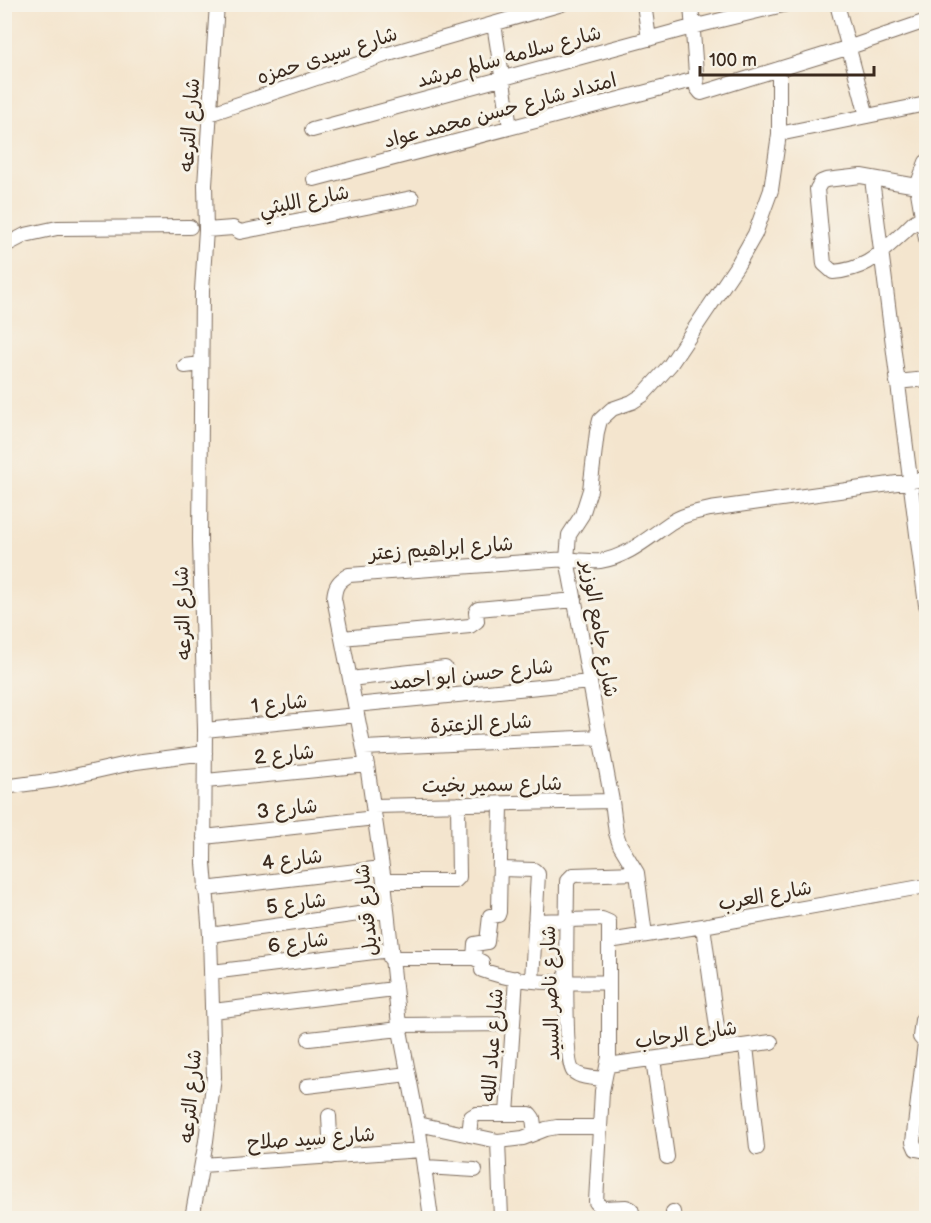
<svg xmlns="http://www.w3.org/2000/svg" width="931" height="1223" font-family="'Balsamiq Sans','Playpen Sans Arabic',sans-serif">
	<style>
		.lines { fill: none; stroke-linecap: round; stroke-linejoin: round }
		.street-casing { stroke: #7c6b5c; stroke-width: 16 }
		.street { stroke: #fff; stroke-width: 14 }
		.labels { text-anchor: middle; stroke-width: 6; stroke-linejoin: round; paint-order: stroke }
		.street-label { font-size: 20px; fill: #3b2a1e; stroke: #f7f3e8 }
	</style>
	<rect width="100%" height="100%" fill="#f7f3e8"/>
	<filter id="ink" filterUnits="userSpaceOnUse"><feTurbulence type="fractalNoise" baseFrequency=".0167" numOctaves="2"/><feDisplacementMap in="SourceGraphic" scale="12" xChannelSelector="R" yChannelSelector="G"/><feConvolveMatrix kernelMatrix="1 2 1 2 8 2 1 2 1" color-interpolation-filters="sRGB"/></filter>
	<filter id="wash" filterUnits="userSpaceOnUse"><feTurbulence type="fractalNoise" baseFrequency=".008" numOctaves="4" result="noise"/><feDisplacementMap in="SourceGraphic" scale="24" xChannelSelector="R" yChannelSelector="G"/><feGaussianBlur stdDeviation="1.35" result="paint"/><feColorMatrix in="noise" values="0 0 0 0 0 0 0 0 0 0 0 0 0 0 0 0 0 1.4 0 .05"/><feComposite in="paint" operator="in"/></filter>
	<g filter="url(#wash)">
		<rect width="100%" height="100%" fill="#f4e5ce"/>
	</g>
	<g filter="url(#ink)">
		<g class="lines">
			<g class="street-casing">
				<path id="street" d="M644 4 649 39
					M691 4 697 88 701 93 850 47 926 21
					M837 4 867 116
					M494 24 510 127
					M209 114 385 55 562 4
					M312 130 692 27 787 4
					M779 134 926 104
					M926 162 917 186 926 239
					M314 179 696 79
					M872 179 926 605
					M926 185 917 186 861 176 826 180 821 182 817 189 824 264 833 272C868 269 879 254 904 232 911 225 917 218 926 215
					M206 230 233 228 240 232 412 198
					M4 246 25 235 57 228 190 227
					M185 366 201 364
					M897 382 926 379
					M342 638 470 626 477 621 476 612 478 609 575 600
					M350 679 445 668
					M355 705 590 682
					M205 730 357 715
					M364 748 600 737
					M206 781 367 765
					M4 787 56 780 136 762 205 753
					M501 804 499 912 498 915 490 916 487 942 475 944 474 958 482 962V970C522 985 567 983 609 982
					M373 806 612 801
					M204 837 375 818
					M500 869 534 870 538 874 532 980
					M384 881H455L459 877 458 804
					M205 889 382 868
					M535 921 602 919 609 922V1057L602 1091 596 1202 602 1208 626 1207 631 1209 634 1218
					M703 926 720 1049
					M210 935 387 910
					M645 935 637 873 620 845 616 833 612 801 567 559 569 535 582 515 590 490 597 432 600 420 612 409 632 402 643 395 670 365 738 264 755 234 771 190 779 134V69
					M609 941 703 926 926 886
					M390 958H474
					M212 972 390 950
					M213 1011 394 989
					M926 1015 922 1020 920 1037 925 1043 913 1142 916 1149 926 1151
					M399 1025 513 1024
					M309 1039 400 1029
					M746 1046 757 1148
					M653 1059 667 1157
					M608 1065 771 1042
					M604 1079C595 1078 580 1078 573 1071 563 1060 567 907 567 881L573 875 637 873
					M307 1086 408 1074
					M507 1114 516 978
					M329 1116 331 1157
					M418 1124 498 1141 523 1138 546 1129 557 1127H600
					M469 1135 471 1117 476 1114H530L533 1118 535 1133
					M498 1141 501 1218
					M202 1165 422 1150
					M425 1167 475 1170
					M673 1212 674 1218
					M192 1218 206 1141 214 1077 210 935 204 863 205 730 200 540 202 290 206 230 205 185 217 4
					M431 1218 418 1124 399 1025 384 881 367 765 334 598C335 586 338 581 349 575L567 559C577 560 589 562 600 561 627 557 648 538 670 523 682 515 696 512 710 509L926 479"/>
			</g>
			<use href="#street" class="street"/>
		</g>
	</g>
	<g class="labels">
		<g class="street-label">
			<text transform="translate(327 55) rotate(-18)" y="7">شارع سيدى حمزه</text>
			<text transform="translate(509 56) rotate(-15)" y="7">شارع سلامه سالم مرشد</text>
			<text transform="translate(500 110) rotate(-15)" y="7">امتداد شارع حسن محمد عواد</text>
			<text transform="translate(189 125) rotate(-86)" y="7">شارع الترعه</text>
			<text transform="translate(304 200) rotate(-11)" y="7">شارع الليثي</text>
			<text transform="translate(441 548) rotate(-4)" y="7">شارع ابراهيم زعتر</text>
			<text transform="translate(182 613) rotate(-92)" y="7">شارع الترعه</text>
			<text transform="translate(600 629) rotate(80)" y="7">شارع جامع الوزير</text>
			<text transform="translate(471 674) rotate(-6)" y="7">شارع حسن ابو احمد</text>
			<text transform="translate(279 703) rotate(-6)" y="7">شارع 1</text>
			<text transform="translate(481 723) rotate(-3)" y="7">شارع الزعترة</text>
			<text transform="translate(284 754) rotate(-6)" y="7">شارع 2</text>
			<text transform="translate(492 784) rotate(-1)" y="7">شارع سمير بخيت</text>
			<text transform="translate(287 808) rotate(-6)" y="7">شارع 3</text>
			<text transform="translate(292 859) rotate(-7)" y="7">شارع 4</text>
			<text transform="translate(765 895) rotate(-10)" y="7">شارع العرب</text>
			<text transform="translate(296 903) rotate(-8)" y="7">شارع 5</text>
			<text transform="translate(366 910) rotate(-96)" y="7">شارع قنديل</text>
			<text transform="translate(298 942) rotate(-7)" y="7">شارع 6</text>
			<text transform="translate(550 993) rotate(-92)" y="7">شارع ناصر السيد</text>
			<text transform="translate(686 1034) rotate(-8)" y="7">شارع الرحاب</text>
			<text transform="translate(492 1045) rotate(-86)" y="7">شارع عباد الله</text>
			<text transform="translate(190 1096) rotate(-85)" y="7">شارع الترعه</text>
			<text transform="translate(311 1138) rotate(-4)" y="7">شارع سيد صلاح</text>
		</g>
	</g>
	<rect width="931" height="1223" fill="none" stroke="#f7f3e8" stroke-width="24"/>
	<path d="M700 66v9h174v-9" fill="none" stroke="#3b2a1e" stroke-width="3"/>
	<text x="709" y="66" font-size="18" fill="#3b2a1e" stroke="#f7f3e8" stroke-width="4.5" paint-order="stroke">100 m</text>
</svg>
